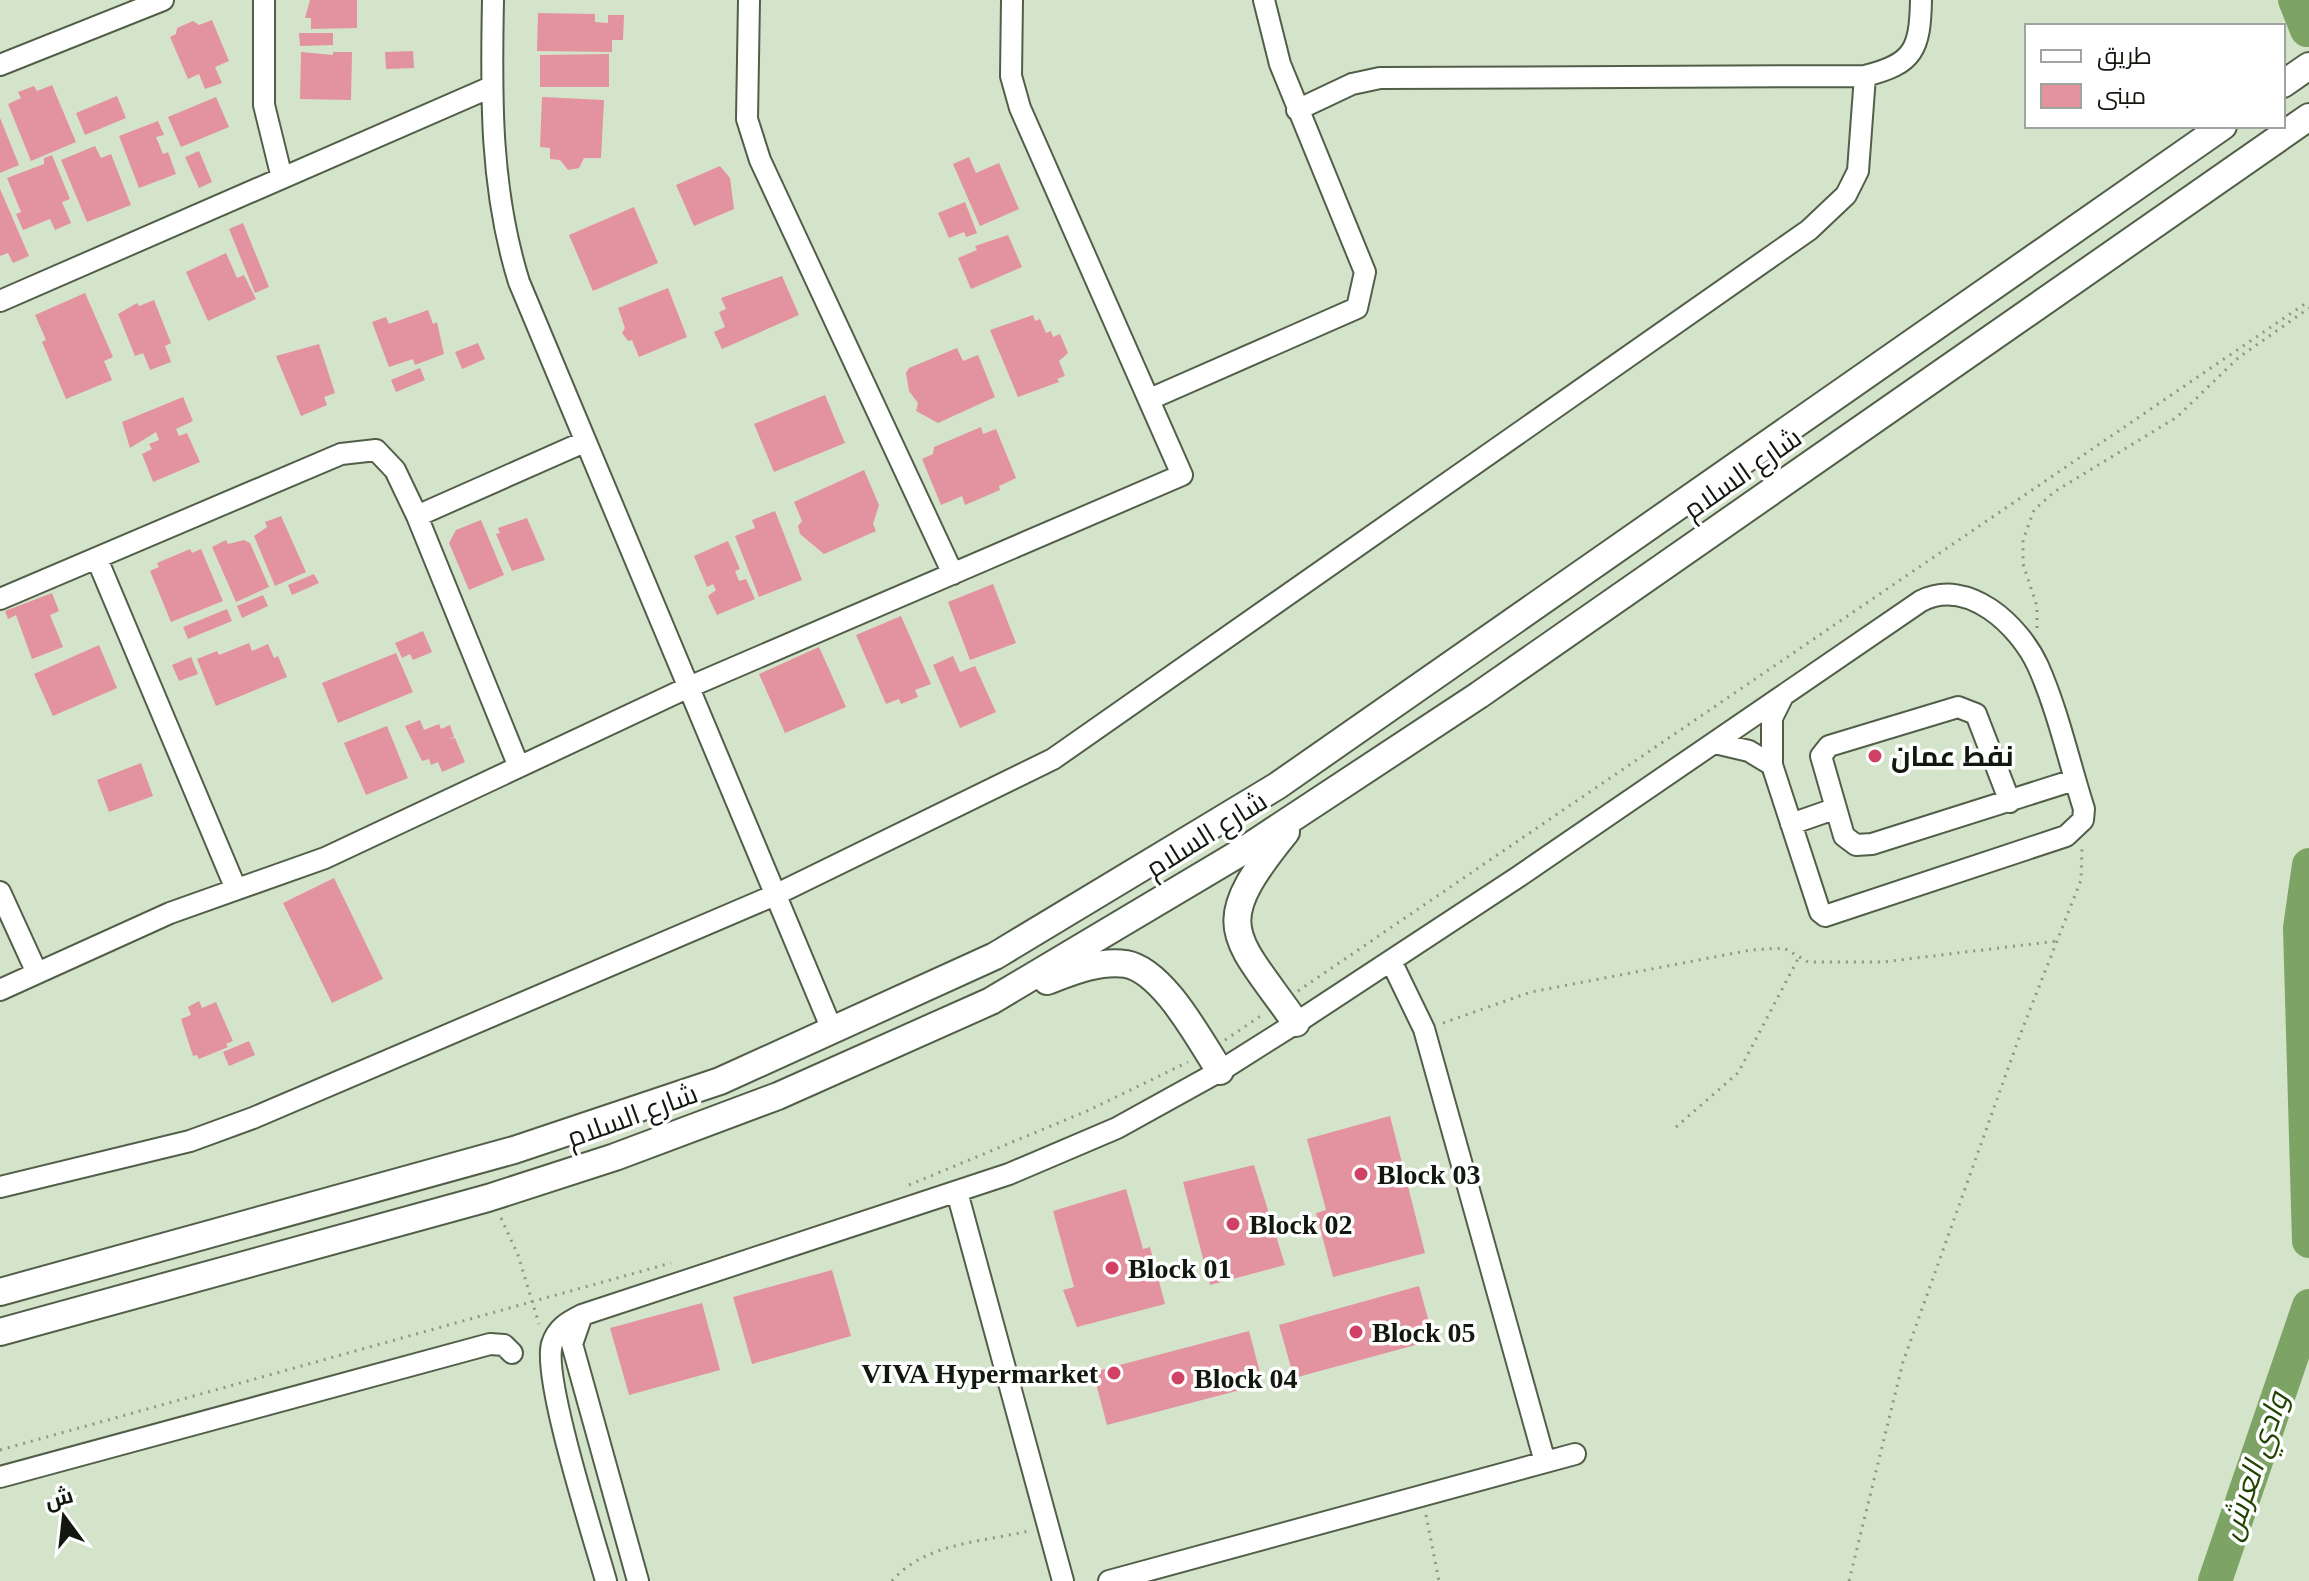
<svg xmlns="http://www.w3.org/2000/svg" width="2309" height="1581" font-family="'Times New Roman',Cairo,serif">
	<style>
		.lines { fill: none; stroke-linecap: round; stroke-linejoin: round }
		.river { stroke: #7da365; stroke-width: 34 }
		.building { fill: #e2939f }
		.minor-casing { stroke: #515f49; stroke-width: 24 }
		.major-casing { stroke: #515f49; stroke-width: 30 }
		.path { stroke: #8b9784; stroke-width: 3; stroke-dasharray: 2 6; stroke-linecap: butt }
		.minor { stroke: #fff; stroke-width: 20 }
		.major { stroke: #fff; stroke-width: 26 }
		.poi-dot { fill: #d14165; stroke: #fff; stroke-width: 3 }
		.labels { text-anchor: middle; stroke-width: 7; stroke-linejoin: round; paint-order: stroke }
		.street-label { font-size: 28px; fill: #12180f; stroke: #fff }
		.poi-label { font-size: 28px; font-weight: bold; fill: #12180f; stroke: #fff; text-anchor: start }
		.water-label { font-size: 30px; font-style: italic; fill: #204300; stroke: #fff }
	</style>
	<rect width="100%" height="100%" fill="#d4e4ca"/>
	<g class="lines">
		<path class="river" d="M2295 0 2307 30
			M2309 865 2300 928 2309 1241
			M2215 1581 2309 1306"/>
	</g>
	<path class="building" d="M310 0H357V28L311 29V18H305Z
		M538 13 595 14V22L608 23V15H624L623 40H612V52L537 51Z
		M212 20 229 61 215 67 222 83 205 89 199 74 188 79 170 37 176 34 177 28 193 21 199 25Z
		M299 33H333V45L300 46Z
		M413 51 414 68 386 69 385 52Z
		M301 52 333 55V52H352L351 100 300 99Z
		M609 54V87H540V55Z
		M52 85 76 142 31 161 8 104 21 98 18 92 34 86 37 91Z
		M117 96 126 118 85 135 76 113Z
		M216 97 229 127 181 147 168 117Z
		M542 97 604 100 601 158H584L579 168 568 170 560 160 550 159V148L540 147Z
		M0 118 19 165 0 173Z
		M158 121 164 135 156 137 163 154 168 152 176 174 139 188 119 136Z
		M95 146 101 158 111 154 131 205 87 222 61 160Z
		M199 151 212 182 199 188 185 157Z
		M52 155 70 199 62 202 71 223 55 230 50 219 23 230 16 214 21 212 7 178 44 164V158Z
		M969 157 976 173 999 163 1019 209 980 226 953 164Z
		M720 166 730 178 734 209 694 226 676 185Z
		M0 189 29 256 13 263 8 253 0 256Z
		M965 202 977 233 966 237 964 232 949 238 938 213Z
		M634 207 658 263 593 291 569 235Z
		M243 223 269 287 255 293 229 229Z
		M1008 235 1022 267 971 289 958 258 977 250 975 246Z
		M226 253 237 278 244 275 256 299 208 321 186 272Z
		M782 276 799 315 722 349 714 332 725 327 719 312 726 309 721 298Z
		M668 288 687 337 639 357 632 340 628 341 622 333 625 328 618 308Z
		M85 293 113 357 104 361 112 380 66 399 42 342 46 340 35 315Z
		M154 300 171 343 165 346 171 362 150 370 143 353 135 356 118 314 137 303 139 306Z
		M428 310 433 324 437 322 444 354 415 365 413 359 389 367 372 322 386 317 389 324Z
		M1033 315 1035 321 1040 319 1046 333 1051 331 1053 337 1060 334 1068 353 1059 361 1065 376 1057 379 1059 382 1018 397 990 330Z
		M478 343 485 359 462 369 455 352Z
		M319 344 335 393 324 397 327 405 301 416 276 356Z
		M957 348 963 361 978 355 995 397 938 423 916 411 918 403 909 391 906 373 909 368Z
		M420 368 425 380 396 392 391 380Z
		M825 395 845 443 774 472 754 424Z
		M183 397 193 421 176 429 179 436 187 433 200 462 153 482 142 454 152 449 149 444 159 440 156 432 130 448 122 422Z
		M981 427 983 434 996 429 1016 478 999 486 1000 490 965 505 962 496 941 505 922 459 933 454 934 447Z
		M864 470 879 505 873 524 876 531 824 554 800 534 798 526 802 521 794 502Z
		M775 511 802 580 759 597 735 536 755 528 752 520Z
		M281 516 306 572 275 586 254 536 267 527 265 522Z
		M527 518 545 560 512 571 496 534 500 533 498 528Z
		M481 520 504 575 469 590 449 543 456 530Z
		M226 540 228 544 244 540 250 543 269 587 236 602 212 547Z
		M728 541 740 569 735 571 739 581 746 579 755 599 717 615 708 596 716 590 713 584 707 587 694 556Z
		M190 549 192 553 201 549 223 601 171 622 150 571 159 567 157 563Z
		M314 574 319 583 292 595 288 585Z
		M993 584 1016 643 970 660 948 602Z
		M52 593 59 611 50 615 63 647 32 659 16 615 8 619 5 611Z
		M263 595 268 606 242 618 237 606Z
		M227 609 232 621 188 639 183 627Z
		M901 616 931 684 915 690 918 697 901 704 899 699 886 704 856 635Z
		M423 631 432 652 413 660 410 654 402 658 395 643Z
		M249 643 252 651 268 644 274 658 278 656 287 677 216 706 197 659 217 651 219 655Z
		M99 645 117 688 53 716 34 674Z
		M819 647 846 707 785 733 759 674Z
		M396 653 413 692 338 723 322 683Z
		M953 656 960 672 975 666 996 712 960 728 933 665Z
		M191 657 198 674 179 681 172 665Z
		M420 720 424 730 439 724 441 729 450 725 454 737 448 739 455 738 465 762 442 772 438 762 431 765 429 759 422 761 405 726Z
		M387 726 408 778 366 795 344 743Z
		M141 763 153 796 109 812 97 780Z
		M334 878 383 979 332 1003 283 903Z
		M199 1001 202 1008 216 1002 233 1041 226 1044 228 1047 199 1059 197 1055 193 1056 181 1019 191 1015 188 1007Z
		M249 1041 255 1055 229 1066 223 1052Z
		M1390 1116 1425 1253 1333 1277 1316 1213 1326 1210 1307 1139Z
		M1254 1165 1285 1265 1210 1285 1183 1182Z
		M1126 1189 1143 1249 1150 1247 1165 1304 1077 1327 1063 1290 1074 1287 1053 1211Z
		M832 1270 851 1336 752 1364 733 1297Z
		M1419 1286 1434 1340 1294 1378 1279 1325Z
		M702 1303 720 1370 629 1395 610 1328Z
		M1249 1331 1263 1384 1107 1425 1093 1372Z"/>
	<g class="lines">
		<g class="minor-casing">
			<path id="minor" d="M264 0V105L282 178
				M493 0C491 97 490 189 519 282L833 1032
				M749 0 747 119 760 160 953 574
				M0 65 163 0
				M1297 110 1352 84 1380 78 1865 76C1914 64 1920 49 1921 0
				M0 301 491 87
				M1150 399 1357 308 1365 272 1280 64 1264 0
				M417 516 519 767
				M97 559 236 889
				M0 599 341 454 376 450 395 470 417 516 584 442
				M1715 743 1749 751 1772 765
				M2010 802 1976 714 1958 707 1829 746 1821 756 1844 836 1856 845 1872 844 2074 780
				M1791 824 1834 809
				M0 892 37 973
				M1391 961 1424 1029 1545 1462
				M0 990 170 913 325 858 689 687 1182 475 1020 108 1011 76 1012 0
				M0 1187 190 1141 253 1118 775 895 1053 759 1809 230 1846 195 1858 171 1865 76
				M957 1192 1063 1581
				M582 1315 572 1344 638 1581
				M0 1477 490 1344 504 1345 512 1353
				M606 1581C594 1538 542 1378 552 1344 557 1328 568 1322 582 1315L1009 1174 1117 1128 1220 1071 1296 1023 1518 877 1921 601C1968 577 2019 625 2038 666 2058 711 2069 762 2084 809L2083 820 2066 836 1825 916 1820 912 1772 765V718L1783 696
				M1109 1581 1575 1454"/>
		</g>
		<g class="major-casing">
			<path id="major" d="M2283 84 2309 66
				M1286 832C1208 928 1233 933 1296 1023
				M1047 981C1071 972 1099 960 1126 964 1164 971 1200 1041 1220 1071
				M0 1292 514 1150 720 1081 995 956 1277 786 2223 126
				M0 1332 488 1198 615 1157 778 1096 991 1001 1238 854 1479 695 2309 117"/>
		</g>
		<path class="path" d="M2037 628V606L2023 564V540L2034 510 2054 492 2177 417 2238 358 2309 308
			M1298 991 2309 301
			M1443 1023 1531 992 1751 950 1784 948 1808 962H1883L2057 941
			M1225 1040 1262 1015
			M1676 1127 1738 1073 1799 957
			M909 1185 1087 1111 1188 1062
			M501 1218 518 1255 539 1324
			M0 1450 671 1263
			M1426 1515 1439 1581
			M892 1581C924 1543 982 1542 1029 1531
			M1849 1581 1903 1362 2020 1035 2081 880 2082 847"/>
		<use href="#minor" class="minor"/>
		<use href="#major" class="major"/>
	</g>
	<g class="poi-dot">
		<circle cx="1875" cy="756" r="8"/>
		<circle cx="1361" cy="1174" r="8"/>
		<circle cx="1233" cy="1224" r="8"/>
		<circle cx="1112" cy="1268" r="8"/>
		<circle cx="1356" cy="1332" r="8"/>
		<circle cx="1114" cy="1373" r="8"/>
		<circle cx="1178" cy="1378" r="8"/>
	</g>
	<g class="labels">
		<g class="street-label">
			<text transform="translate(1742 473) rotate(-35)" y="10">شارع السلام</text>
			<text transform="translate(1206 834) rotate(-32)" y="10">شارع السلام</text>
			<text transform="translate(632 1115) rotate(-20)" y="10">شارع السلام</text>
		</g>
		<g class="poi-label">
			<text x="1891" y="766">نفط عمان</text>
			<text x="1377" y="1184">Block 03</text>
			<text x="1249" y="1234">Block 02</text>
			<text x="1128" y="1278">Block 01</text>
			<text x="1372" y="1342">Block 05</text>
			<text x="1098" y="1383" text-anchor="end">VIVA Hypermarket</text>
			<text x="1194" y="1388">Block 04</text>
		</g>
		<g class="water-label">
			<text transform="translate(2254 1466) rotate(-71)" y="10">وادي العرش</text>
		</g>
	</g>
	<rect x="2025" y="24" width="260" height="104" fill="#ffffff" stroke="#a0a39f" stroke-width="2"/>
	<rect x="2041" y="50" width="40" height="12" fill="#ffffff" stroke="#a0a39f" stroke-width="2"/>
	<text x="2097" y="64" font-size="24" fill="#12180f">طريق</text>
	<rect x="2041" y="84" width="40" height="24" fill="#e2939f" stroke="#a0a39f" stroke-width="2"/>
	<text x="2097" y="104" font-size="24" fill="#12180f">مبنى</text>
	<g transform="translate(64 1517) rotate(345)" stroke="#ffffff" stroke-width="6" paint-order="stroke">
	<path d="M0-6L14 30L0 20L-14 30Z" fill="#12180f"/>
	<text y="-12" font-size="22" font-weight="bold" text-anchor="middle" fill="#12180f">ش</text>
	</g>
</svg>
